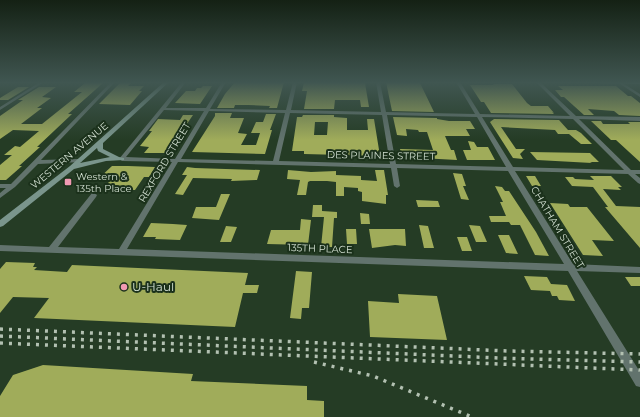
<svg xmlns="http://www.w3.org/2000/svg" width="640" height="417" font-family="Montserrat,sans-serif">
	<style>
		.building { fill: #a0ac5a; fill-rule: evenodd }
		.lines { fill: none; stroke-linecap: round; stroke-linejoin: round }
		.street { fill: #62736d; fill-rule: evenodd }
		.secondary { fill: #7a958c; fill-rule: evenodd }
		.rail { stroke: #b3c1b2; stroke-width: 3.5; stroke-dasharray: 3 6; stroke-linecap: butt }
		.poi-dot { fill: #f19ab3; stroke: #1b311b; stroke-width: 1.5 }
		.labels { text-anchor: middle; stroke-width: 4; stroke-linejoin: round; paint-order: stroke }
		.street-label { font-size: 10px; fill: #d2dfd1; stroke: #1b311b }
		.poi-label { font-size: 10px; fill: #d2dfd1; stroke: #1b311b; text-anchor: start }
		.near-poi-label { font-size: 12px; fill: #d2dfd1; stroke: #1b311b; text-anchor: start }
	</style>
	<rect width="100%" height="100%" fill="#253c25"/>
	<path class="building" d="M235 82H284L277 108H269L270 106 248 105H235L234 108H217L225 94Z
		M304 82 365 83 369 107H361L360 100H335L334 109H304L307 91H302Z
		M386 82 420 83 434 112 392 111Z
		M85 83H103L68 114H72L37 147H40L19 166H22L6 180H0V165L12 155H4L15 146 20 147 39 131 13 130 0 139V116L23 100H18L39 87H56L42 97 51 98 37 108H42L21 124H42L82 92H74Z
		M120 83H131L128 86H144L139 91H142L130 105 99 104Z
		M493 84H512L527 103 531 106H548L554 113 552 112 554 114 491 113 484 102H481L470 85H494Z
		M203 86H212L200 104 175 103 186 91H195L197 88H201Z
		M558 86H616L628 96H631L640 103V116L619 115 614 111 588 109 594 115H584L564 97H561L555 90H563Z
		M18 87H29L8 100H0V98Z
		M215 113H232L230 118H244L238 133 247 134 241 145H256L260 133H251L256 122H263L266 114H276L270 130H272L265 154 192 152 215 116Z
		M183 115H193L167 153H144L149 147 140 146 152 131H149L158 119 180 120Z
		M303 115H334V117L347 118V130H368L367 119H374L380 156 304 154V151H292L297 117H302ZM315 122H328L327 135H314Z
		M393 117 437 118V119L449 121H470L475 129H466L470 136H445L451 150H454L457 160 402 157 400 149 433 150 427 132H419L418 130 406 129 407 136 397 135Z
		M494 119 559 120 568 130H576L581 133 592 144H581L569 134H558L555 130 501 127 516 149H525L520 154 523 159 513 158 490 122Z
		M591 121H601L603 124H630L628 122H640V162L616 140H611Z
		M468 141 474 142 477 147H488L495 160H467L463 150H471Z
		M530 152 590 153 599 162H590L592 163 537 160Z
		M112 166H128L155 167 149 177H144L135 190H126L129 186 107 185 110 180H97Z
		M187 167 195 168 260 170 257 180 231 181 232 179 193 178 183 195 175 194 187 175H182Z
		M288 170 311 172 336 171V175L361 176V180L377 181 375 170H384L388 195H386V204L362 201V192L358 191V188L344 187V196H336V182L327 181H310L308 182 306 195H297L300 180 287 179Z
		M453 173 462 174 466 186H463L469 200 461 199Z
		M526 176H535L541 186H532Z
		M590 176H611L622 187H618L621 190 603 189 616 206 640 207V248L605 207H608L593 187 572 186 565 177H573L575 179 594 180Z
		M495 186 502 187 505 191H509L536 232 549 256 535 255 520 225H511L509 222H491L489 216H506L500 202H503Z
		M221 194H230L219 220 192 218 196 207H216Z
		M416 200 438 201 440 207H418Z
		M550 203 568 204 570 207H587L614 241 592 240 603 256 583 255Z
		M313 205H322V211L337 212V218H334L332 247H321L324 217H312Z
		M360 213 369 214 370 224H361Z
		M301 219 311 220 308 245 267 244 271 230H300Z
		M151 223 173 224 187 225 180 240 155 239 156 237H143Z
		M419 225 428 226 434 248H424Z
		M469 225 480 226 487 242H476Z
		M226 226 237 227 231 242H220Z
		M346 229H356L357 244H347Z
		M369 229H405L406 246 395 245 372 248Z
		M498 235H509L518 254 506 253Z
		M457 237H467L472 251H462Z
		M6 262 35 263 33 267H37L34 270 67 272 72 265 248 273 245 285H259L257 293H243L235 327 34 318 49 298 13 297 0 313V269Z
		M296 271 312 272 309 308H302L301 319 290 318Z
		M524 276 547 277 551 284 567 285 575 301 559 300 557 296H552L550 291 531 290Z
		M625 277H640V286H631Z
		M398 294 437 296 447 340 370 337 368 301 399 303Z
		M43 365 193 374 191 381 307 386V400L324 401V417H0V396L13 375Z"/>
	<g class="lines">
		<path class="street" d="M40 82H44L0 110V107Z
			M111 82H115L41 160 79 159 82 161 81 162 38 164 15 187 0 198V193L6 188H0V184H11Z
			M182 82H186L166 108H206L222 82H226L210 109 286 110 293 82H297L291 110 381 112 376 82H380L386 112 475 114 456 82H460L480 114 570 116 536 82H540L576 116 640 117V121L579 119 631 170H640V174H635L640 178V184L638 183 628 174 515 171 573 264 640 267V273L577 271 640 372V387L636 386 568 271 0 251V245L49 247 92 193H94L97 195 96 197 58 247 119 249 172 162 122 161 119 159ZM164 110 204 111 175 159 126 157ZM209 111 285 113 273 161 181 159ZM290 113 382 115 390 164 279 161ZM387 115 477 117 506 167 396 164ZM482 117 573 119 624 170 513 167ZM178 162 391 168 394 186 397 188 400 186 397 168 508 171 564 264 127 249Z
			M617 82H621L640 94V97Z"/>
		<path class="secondary" d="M164 82H169L103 143V149L119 157 124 158V160L106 161 74 169 3 226 0 227V220L70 166ZM97 148 98 151 110 157 80 163Z
			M596 82H640V84L598 83Z"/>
		<path class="rail" d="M0 329 508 351 640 354
			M0 336 499 358 640 362
			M0 343 640 370
			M314 362 373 376 472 417"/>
	</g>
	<linearGradient id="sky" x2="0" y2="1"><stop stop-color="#142114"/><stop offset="0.59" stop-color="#405651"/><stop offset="1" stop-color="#405651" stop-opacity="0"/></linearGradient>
	<rect width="640" height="140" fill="url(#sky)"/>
	<g class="poi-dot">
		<rect x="64" y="178" width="8" height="8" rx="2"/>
		<circle cx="124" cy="287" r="4"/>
	</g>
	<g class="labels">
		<g class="street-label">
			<text transform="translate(69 155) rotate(-40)" y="4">WESTERN AVENUE</text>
			<text transform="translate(381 155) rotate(1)" y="4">DES PLAINES STREET</text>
			<text transform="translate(164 162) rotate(-59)" y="4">REXFORD STREET</text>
			<text transform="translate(558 227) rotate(59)" y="4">CHATHAM STREET</text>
			<text transform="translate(320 248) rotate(2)" y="4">135TH PLACE</text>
		</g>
		<g class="poi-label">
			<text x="76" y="180">Western &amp;<tspan x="76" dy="12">135th Place</tspan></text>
		</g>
		<g class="near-poi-label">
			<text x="132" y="291">U-Haul</text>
		</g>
	</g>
</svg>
